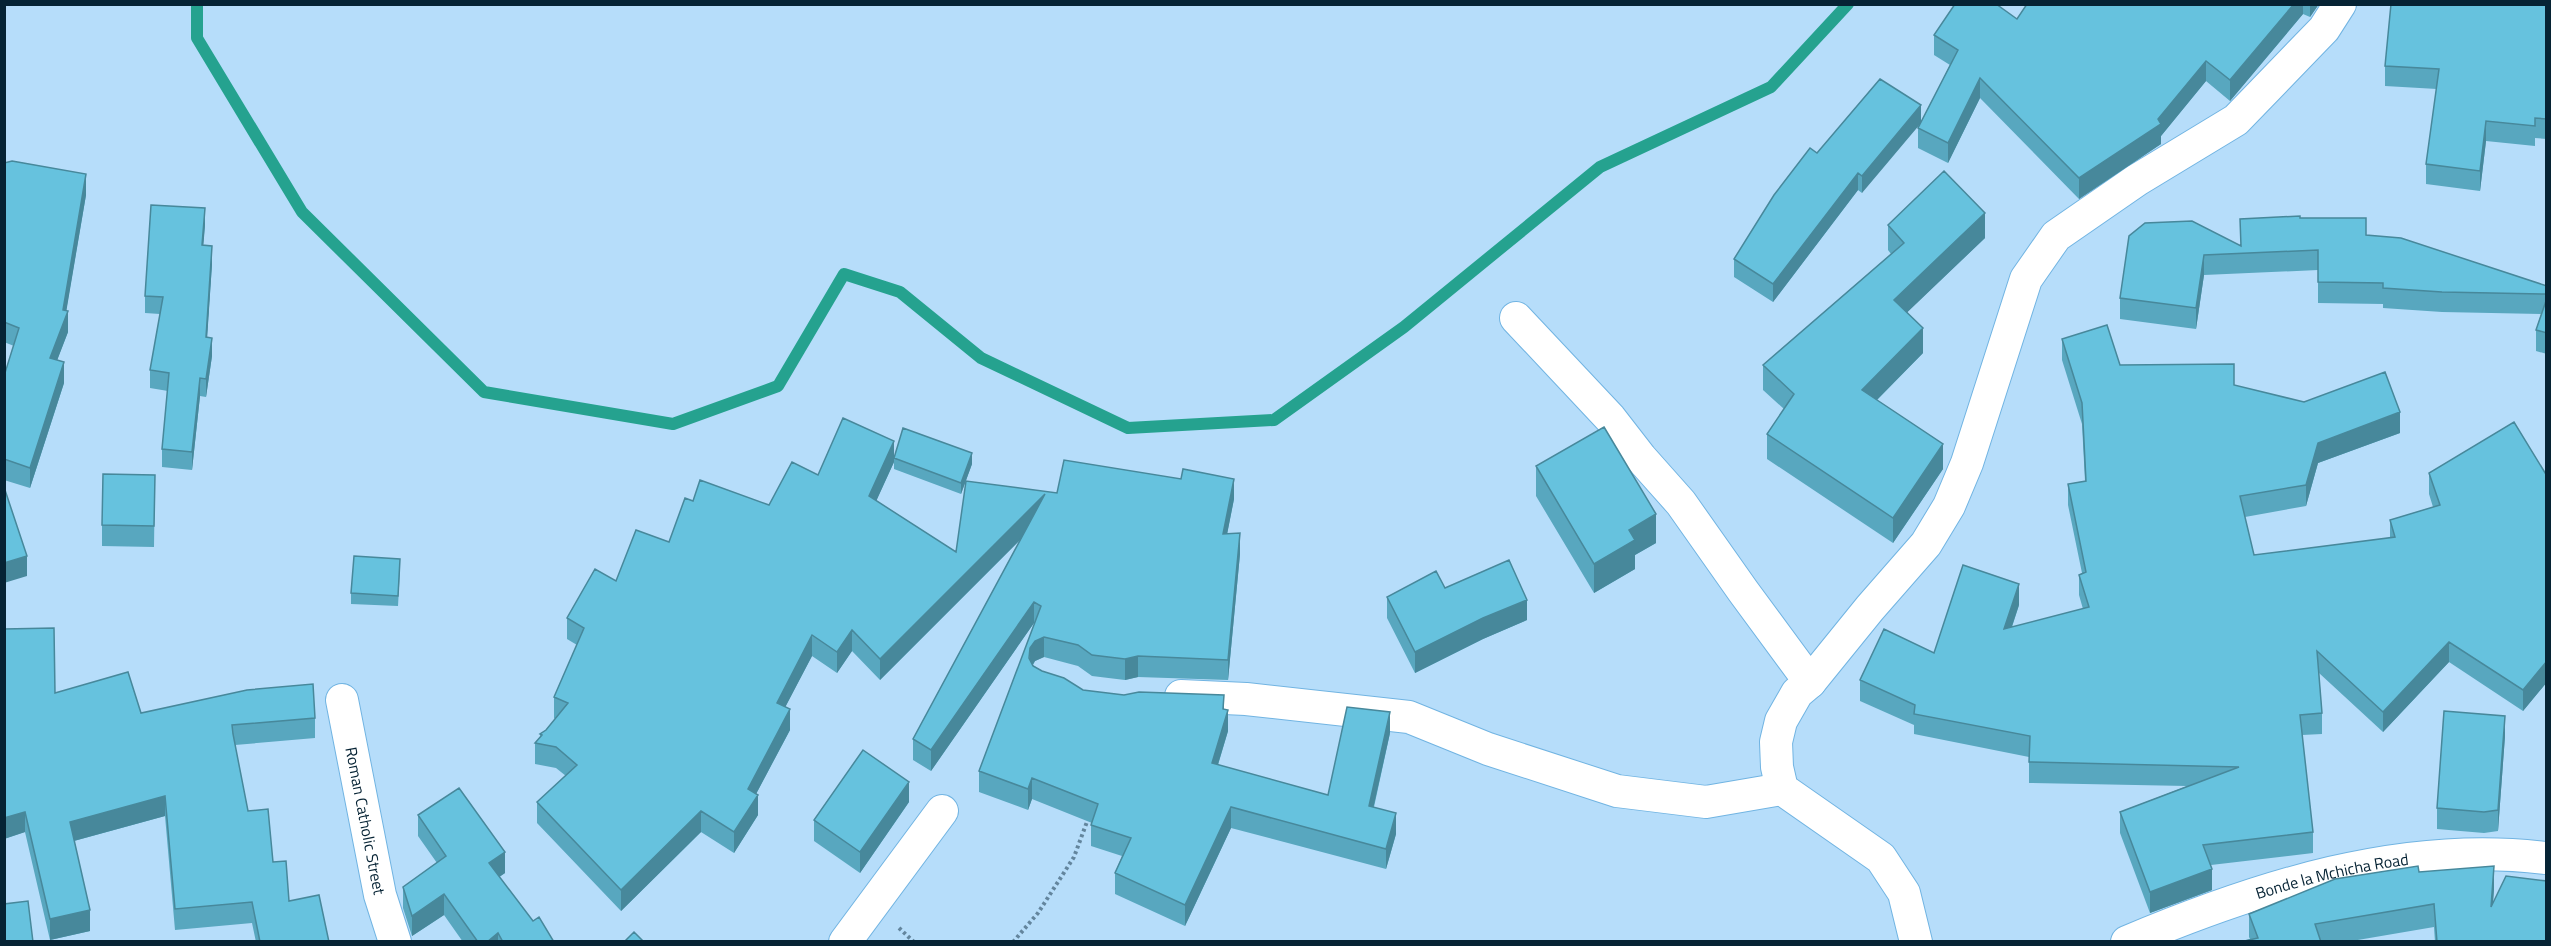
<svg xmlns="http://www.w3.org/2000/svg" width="2551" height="946" font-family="'Titillium Web',sans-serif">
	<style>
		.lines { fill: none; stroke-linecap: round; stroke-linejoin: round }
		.stream { stroke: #25a28f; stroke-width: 12 }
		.street-casing { stroke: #71b4e2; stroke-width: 34 }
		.path { stroke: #63859d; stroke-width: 4; stroke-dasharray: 3 3; stroke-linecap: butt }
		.street { stroke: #fff; stroke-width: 32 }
		.wall { fill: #58a7bf }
		.shaded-wall { fill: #47889b }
		.building { fill: #66c2de; stroke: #47889b; stroke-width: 1.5 }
		.labels { text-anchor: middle; stroke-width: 4.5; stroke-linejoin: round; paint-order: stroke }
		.street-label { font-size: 16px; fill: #062334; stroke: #b6ddfa }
	</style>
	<rect width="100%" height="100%" fill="#b6ddfa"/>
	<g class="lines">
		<path class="stream" d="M197 4V38L302 212 484 392 673 424 778 386 844 274 900 292 981 358 1128 428 1274 420 1404 327 1600 167 1771 87 1848 4"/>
		<g class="street-casing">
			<g id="street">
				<path d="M1516 318 1610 418 1641 458 1681 503 1743 591 1810 682"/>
				<path d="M1181 696 1246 699 1409 717 1488 749 1617 791 1706 802 1782 789"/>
				<path id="s1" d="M342 700 380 895 395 942"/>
				<path d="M845 942 942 811"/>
				<path d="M1916 942 1904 893 1881 858 1782 789 1777 767 1776 742 1781 721 1797 693 1810 682 1870 608 1926 544 1949 506 1967 463 2026 279 2056 236 2137 180 2236 120 2324 29 2340 4"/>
				<path id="s2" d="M2127 942C2258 887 2402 840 2546 858"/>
			</g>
		</g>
		<path class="path" d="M899 928 914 942
			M1013 942 1038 913 1074 857 1088 819"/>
		<use href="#street" class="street"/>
	</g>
	<path class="wall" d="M2027 4H2319L2310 17 2303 14 2230 101 2206 81 2161 136V144L2079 199 1980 98 1948 163 1918 148V128L1950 65 1934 55V35L2017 19Z
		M2547 4V139L2535 138V146L2486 141 2480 191 2426 184V164L2437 89 2385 86V66Z
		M1880 79 1862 193 1858 190 1773 302 1734 277V259L1817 153Z
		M4 163 86 195 66 311 68 332 57 360 64 383 30 488 4 480V376L14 346 4 342Z
		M2300 218 2366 235 2547 286V354L2536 351V330L2541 314 2442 312 2383 308V304L2318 303V270L2204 275 2196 329 2120 319V298L2129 236 2241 245 2240 219Z
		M205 225 203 245 212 264 207 337 212 356 206 397 200 396 192 470 162 467V449L168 391 150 388V370L160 314 145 313V296Z
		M1888 225 1985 238 1907 312 1923 353 1877 400 1943 469 1893 543 1767 459V434L1784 409 1763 390V365L1891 254 1888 250Z
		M2062 339 2120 365 2234 385 2400 433 2318 463 2306 506 2245 517 2254 555 2390 538V520L2433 507 2429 494V473L2547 476V682L2523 711 2449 662 2383 732 2319 673 2322 713V734L2302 735 2313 832V853L2211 865 2212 890 2150 913 2120 833V812L2187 786 2029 783V757L1914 734V725L1860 701V680L1934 653 2019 605 2012 627 2083 609 2079 595V575L2082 573 2068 505V484L2085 481 2082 424 2062 360Z
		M894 457 972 464 961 494 894 469V462L876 501 956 552 1057 493 1234 499 1227 534 1240 554 1228 680 1138 677 1125 680 1092 676 1078 666 1044 657 1035 661 1033 665 1042 671 1083 690 1224 709 1228 731 1218 765 1328 795 1390 733 1374 807 1396 834 1386 869 1231 828 1185 926 1115 894V873L1122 856 1091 846V825L1092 823 1032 799 1028 810 979 792V771L1035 623H1034L931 771 913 760V739L1021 539 880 680 852 651 837 673 812 656 785 707 790 730 756 794 758 815 734 853 701 832 621 911 537 823V802L566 776 556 768 535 764V743L540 737V734L546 730 555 719 554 718V697L577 645 567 639V618L669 542 693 501 769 505 818 475Z
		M1536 466 1656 543 1635 555V569L1594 593 1536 496Z
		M155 475 154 547 102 546V525Z
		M400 569 398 606 351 604V593Z
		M1445 588 1527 620 1483 639 1415 673 1387 618V597Z
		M55 693 141 713 315 718V738L235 745 248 811 273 862 289 901 329 942H256L252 923 175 930 165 816 74 841 90 931 50 940 25 832 4 839Z
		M2505 736 2498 831 2484 833 2437 829V808Z
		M909 802 860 873 814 841V820Z
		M418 815 505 873 499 877 533 921 554 942H463L444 915 412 936 403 908V887L437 863 418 836Z
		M2419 872 2494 889 2493 902 2547 942H2435L2434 927 2346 942H2240L2250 939 2249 937V914Z"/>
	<path class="shaded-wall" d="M2294 4H2303V14L2230 101V80Z
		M2310 4H2319L2310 17Z
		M2206 61V81L2161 136V144L2079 199V178L2158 119Z
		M1980 78V98L1948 163V143Z
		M1921 105V123L1862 193V176Z
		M2486 121V141L2480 191V171Z
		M1858 173V190L1773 302V284Z
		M86 174V195L65 319 68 311V332L50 379V358L63 310Z
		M205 208V225L202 263V245Z
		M1985 213V238L1894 325V300Z
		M212 246V264L206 355V337Z
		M2204 255V275L2196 329V308Z
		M1923 328V353L1862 415V390Z
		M212 338V356L206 397V379Z
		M64 362V383L30 488V468Z
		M200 378V396L192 470V452Z
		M2400 412V433L2318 463 2306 506V485L2318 443Z
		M894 441V462L869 517V496Z
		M1943 444V469L1893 543V518Z
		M972 453V464L961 494V483Z
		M1234 479V499L1223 555V534Z
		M1045 494V515L880 680V659Z
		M1656 514V543L1635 555V569L1594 593V564L1629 530Z
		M1240 533V554L1228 680V660Z
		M27 556V576L4 583V563Z
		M2019 584V605L2004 650V629Z
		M1527 600V620L1483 639 1415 673V652L1483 618Z
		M1034 602V623L931 771V750Z
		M852 630V651L837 673V652Z
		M812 635V656L777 723V703Z
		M1044 637V657L1035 661 1030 669V648L1035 641Z
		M2449 642V662L2383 732V712Z
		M1138 656V677L1125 680V659Z
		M2547 661V682L2523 711V690Z
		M1224 695V716L1228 710V731L1212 784V763L1223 709Z
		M790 709V730L748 809V789Z
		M1390 712V733L1369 827V806Z
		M2505 716V736L2498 831V810Z
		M1032 778V799L1028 810V789Z
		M909 782V802L860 873V852Z
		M758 795V815L734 853V832Z
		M165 796V816L70 842V822Z
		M1231 807V828L1185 926V905Z
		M701 811V832L621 911V890Z
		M25 812V832L4 839V818Z
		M1396 813V834L1386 869V849Z
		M505 852V873L489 884V863Z
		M2494 866V889L2491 929V907Z
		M2212 869V890L2150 913V892Z
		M444 894V915L412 936V916Z
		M90 910V931L50 940V919Z
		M498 933V942H487Z"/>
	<path class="building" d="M1955 4H1996L2017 19 2027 4H2294L2230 80 2206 61 2158 119 2161 124 2079 178 1980 78 1948 143 1918 128 1958 50 1934 35Z
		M2391 4H2547V119L2535 118V126L2486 121 2480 171 2426 164 2439 69 2385 66Z
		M1880 79 1921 105 1862 176 1858 173 1773 284 1734 259 1774 195 1810 148 1817 153Z
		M12 161 86 174 63 310 68 311 50 358 64 362 30 468 4 459V376L19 328 4 322V163Z
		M1944 171 1985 213 1894 300 1923 328 1862 390 1943 444 1893 518 1767 434 1794 394 1763 365 1904 243 1888 225Z
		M151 205 205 208 202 245 212 246 206 337 212 338 206 379 200 378 192 452 162 449 169 373 150 370 163 297 145 296Z
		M2300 216V218H2366V235L2401 238 2547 286 2546 294 2442 292 2383 288V283L2318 282V250L2204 255 2196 308 2120 298 2129 236 2145 223 2192 221 2241 246 2240 219Z
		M2547 298V333L2536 330Z
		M2107 325 2120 365 2234 364V385L2304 402 2385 372 2400 412 2318 443 2306 485 2240 496 2254 555 2395 537 2390 520 2440 505 2429 473 2514 422 2547 476V661L2523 690 2449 642 2383 712 2317 651 2322 713 2300 715 2313 832 2203 845 2212 869 2150 892 2120 812 2239 767 2029 762 2030 736 1914 714 1915 705 1860 680 1884 629 1934 653 1963 565 2019 584 2004 629 2089 607 2079 575 2086 572 2068 484 2086 481 2082 403 2062 339Z
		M843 418 894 441 869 496 956 552 966 481 1057 493 1064 460 1181 479 1183 469 1234 479 1223 534 1240 533 1228 660 1138 656 1125 659 1092 655 1078 645 1044 637 1035 641 1030 648 1029 658 1033 666 1042 671 1064 678 1083 690 1124 695 1139 692 1224 695 1223 709 1228 710 1212 763 1328 795 1347 707 1390 712 1369 806 1396 813 1386 849 1231 807 1185 905 1115 873 1131 838 1091 825 1098 804 1032 778 1028 789 979 771 1041 606 1034 602 931 750 913 739 1045 494 880 659 852 630 837 652 812 635 777 703 790 709 748 789 758 795 734 832 701 811 621 890 537 802 577 765 556 747 535 743 542 735 540 734 546 730 568 703 554 697 584 628 567 618 595 569 616 581 636 530 669 542 685 498 693 501 700 480 769 505 792 462 818 475Z
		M1604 427 1656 514 1629 530 1635 540 1594 564 1536 466Z
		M903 428 972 453 961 483 894 458Z
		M103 474 155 475 154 526 102 525Z
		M4 487 27 556 4 563Z
		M354 556 400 559 398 596 351 593Z
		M1509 560 1527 600 1483 618 1415 652 1387 597 1436 571 1445 588Z
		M54 628 55 693 128 672 141 713 247 690 313 684 315 718 232 725 233 734 248 811 268 809 273 862 286 861 289 901 319 895 329 942H260L252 902 175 909 165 796 70 822 90 910 50 919 25 812 4 818V629Z
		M2444 711 2505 716 2498 810 2484 812 2437 808Z
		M863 750 909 782 860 852 814 820Z
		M459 788 505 852 489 863 533 921 539 917 554 942H503L498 933 487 942H478L444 894 412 916 403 887 446 856 418 815Z
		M2418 866 2419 872 2494 866 2491 907 2506 876 2547 881V942H2437L2434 904 2315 924 2321 942H2240L2258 938 2249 914 2335 879Z
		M28 901 33 942H4V904Z
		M634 932 644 942H624Z"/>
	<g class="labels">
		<g class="street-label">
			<text dy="6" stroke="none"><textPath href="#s1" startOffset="123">Roman Catholic Street</textPath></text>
			<text dy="6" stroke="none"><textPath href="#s2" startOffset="216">Bonde la Mchicha Road</textPath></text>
		</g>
	</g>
	<rect width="2551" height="946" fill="none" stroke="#062334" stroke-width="12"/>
</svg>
